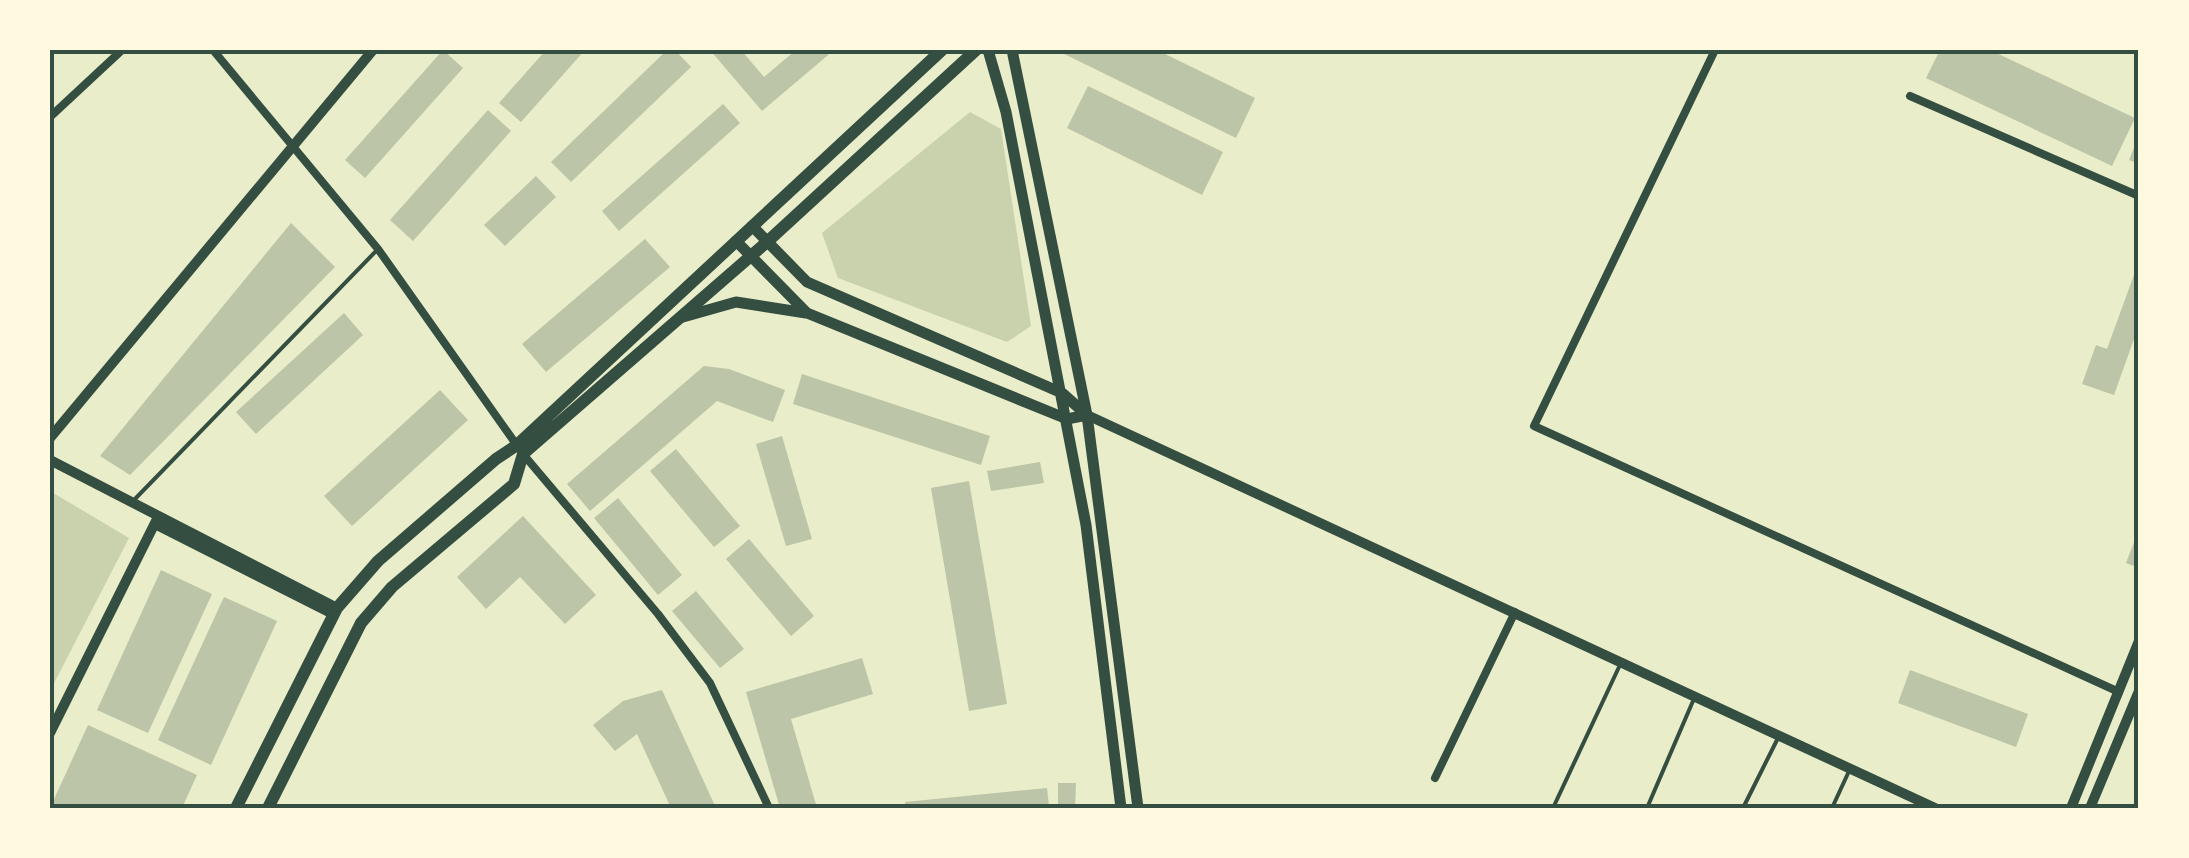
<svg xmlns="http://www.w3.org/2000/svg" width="2189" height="858" font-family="'Noto Sans',sans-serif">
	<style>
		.green { fill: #cad2ad }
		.building { fill: #bcc5a7 }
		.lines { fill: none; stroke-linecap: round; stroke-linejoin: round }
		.service { stroke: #344e41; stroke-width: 4 }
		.minor { stroke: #344e41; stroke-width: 8 }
		.tertiary { stroke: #344e41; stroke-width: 10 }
		.secondary { stroke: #344e41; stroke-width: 11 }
		.primary { stroke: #344e41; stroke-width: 12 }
		.neatline { fill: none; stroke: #344e41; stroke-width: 4 }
	</style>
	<rect width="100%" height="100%" fill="#e9edc9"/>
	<path class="green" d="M970 112 1001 129 1031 326 1007 342 838 278 822 233Z
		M50 491 129 538 50 691Z"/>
	<path class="building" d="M443 50 463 68 365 178 345 160Z
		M546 50H585L521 122 499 103Z
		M667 50H675L691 67 571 182 551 162Z
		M710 50H741L764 77 796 50H834L762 111Z
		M1056 50H1157L1255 98 1236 138Z
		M1940 50H1990L2135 118 2112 166 1926 78Z
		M1088 86 1223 152 1202 195 1067 128Z
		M723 104 740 123 619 231 602 211Z
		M488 110 511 131 413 241 390 220Z
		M2139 135V164L2129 160Z
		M536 176 556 197 505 246 484 225Z
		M291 223 335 267 130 475 100 456Z
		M645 239 670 267 546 372 522 344Z
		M2139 261V325L2114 395 2082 384 2096 345 2107 349Z
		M344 313 363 335 256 434 236 412Z
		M704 366 729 369 785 390 773 422 717 401 590 511 567 484Z
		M802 374 990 436 981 465 793 404Z
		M440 390 468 420 352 526 324 496Z
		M782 436 812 539 786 546 756 444Z
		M676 449 740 526 714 547 650 471Z
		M1040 462 1044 483 991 491 987 471Z
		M969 481 1007 704 969 711 931 488Z
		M618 498 682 575 658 595 594 518Z
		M523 516 596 595 565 624 520 577 486 609 457 577Z
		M2139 529V568L2126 563Z
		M749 539 814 616 791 636 726 559Z
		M161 570 212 594 148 733 97 710Z
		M696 591 744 649 720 668 672 611Z
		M224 597 277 621 211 765 158 740Z
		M862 658 873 694 791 719 817 808H780L746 692Z
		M1910 670 2028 714 2016 747 1898 703Z
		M662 690 716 808H671L637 734 615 751 593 725 623 701Z
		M88 725 197 775 182 808H50Z
		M1058 783H1076L1075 808H1058Z
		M1047 788 1049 806 905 808V802Z"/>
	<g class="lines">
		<path class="service" d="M134 500 378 249
			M1553 808 1619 667
			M1647 808 1693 701
			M1743 808 1777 740
			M1832 808 1850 769"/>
		<path class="minor" d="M213 50 378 249 523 454 658 614 710 683 769 808
			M1715 50 1534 426 2119 692
			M1910 96 2139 196
			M50 117 122 50
			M1435 778 1515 612"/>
		<path class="tertiary" d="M1087 415 1935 808
			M50 438 373 50
			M50 460 337 608
			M155 524 333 614
			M50 733 158 517
			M2071 808 2139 641
			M2090 808 2139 691"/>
		<path class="secondary" d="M988 50 1006 112 1086 525 1121 808
			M1012 50 1087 415 1138 808
			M752 226 807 282 1062 393 1087 415
			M736 241 807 313 1067 419 1087 415
			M683 317 736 302 806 313"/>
		<path class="primary" d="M236 808 337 608 378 561 496 459 517 445 942 50
			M268 808 361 623 392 587 514 484 523 454 767 242 976 50"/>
	</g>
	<rect width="2189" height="858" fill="none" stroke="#fefae0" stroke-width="105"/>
	<rect x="52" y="52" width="2084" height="754" class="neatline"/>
</svg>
